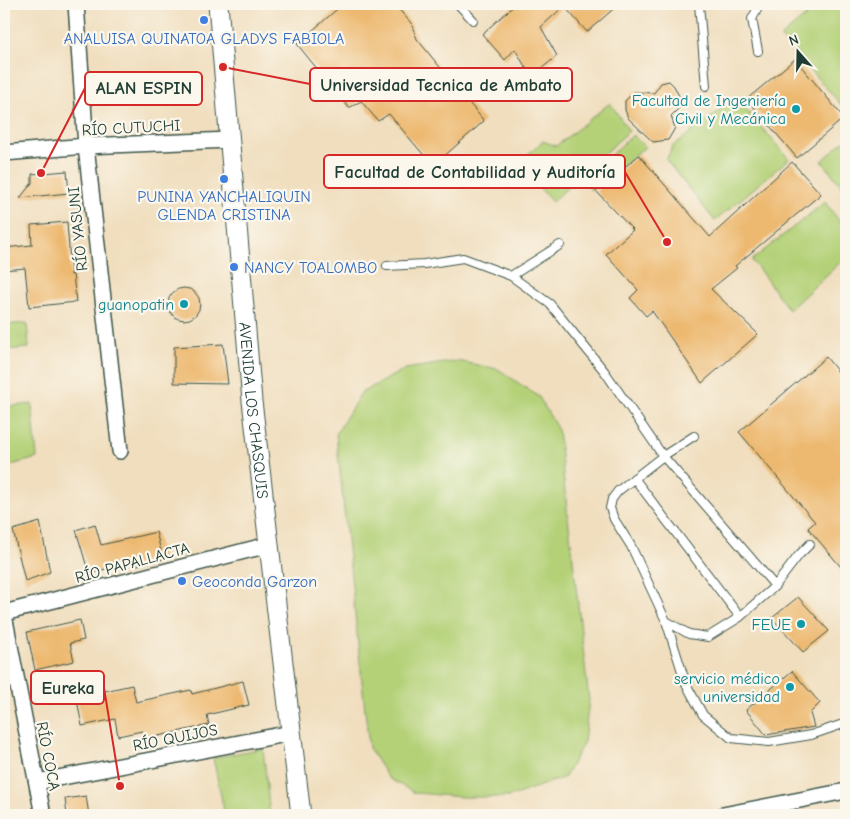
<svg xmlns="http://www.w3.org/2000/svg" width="850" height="819" font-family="'Comic Neue',sans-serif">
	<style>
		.green { fill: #b4d178; stroke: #6a8756 }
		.building { fill: #edb971 }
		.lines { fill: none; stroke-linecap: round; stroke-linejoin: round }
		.service-casing { stroke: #3e5549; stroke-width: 10 }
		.minor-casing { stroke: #3e5549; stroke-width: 18 }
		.tertiary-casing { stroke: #3e5549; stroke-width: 21 }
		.service { stroke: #fff; stroke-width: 8 }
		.minor { stroke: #fff; stroke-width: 15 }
		.tertiary { stroke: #fff; stroke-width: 19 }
		.shop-dot { fill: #3f7fe0; stroke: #fbf7ec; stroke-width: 2 }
		.culture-dot { fill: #0f9aa8; stroke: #fbf7ec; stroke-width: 2 }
		.labels { text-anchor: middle; stroke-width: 4.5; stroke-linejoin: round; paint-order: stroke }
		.shop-label { font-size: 16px; fill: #366cbe; stroke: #fbf7ec }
		.culture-label { font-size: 16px; fill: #0d838f; stroke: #fbf7ec; text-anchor: end }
		.street-label { font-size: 16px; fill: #1f3d34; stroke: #fbf7ec }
		.leader { fill: none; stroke: #d62828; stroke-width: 2 }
		.callout-dot { fill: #d62828; stroke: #fbf7ec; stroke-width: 2 }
		.callout { fill: #fbf7ec; stroke: #d62828; stroke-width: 2 }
		.callout-label { font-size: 18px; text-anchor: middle; font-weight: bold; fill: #1f3d34 }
	</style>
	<rect width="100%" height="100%" fill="#fbf7ec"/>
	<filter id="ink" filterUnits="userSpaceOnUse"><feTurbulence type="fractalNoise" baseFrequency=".02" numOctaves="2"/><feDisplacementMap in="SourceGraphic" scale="10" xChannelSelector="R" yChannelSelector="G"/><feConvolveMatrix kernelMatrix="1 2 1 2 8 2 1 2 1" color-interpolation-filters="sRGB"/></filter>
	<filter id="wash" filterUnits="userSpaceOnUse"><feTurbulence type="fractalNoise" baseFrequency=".0096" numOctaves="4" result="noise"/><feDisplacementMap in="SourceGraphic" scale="20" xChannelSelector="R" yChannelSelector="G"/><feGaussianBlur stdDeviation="1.12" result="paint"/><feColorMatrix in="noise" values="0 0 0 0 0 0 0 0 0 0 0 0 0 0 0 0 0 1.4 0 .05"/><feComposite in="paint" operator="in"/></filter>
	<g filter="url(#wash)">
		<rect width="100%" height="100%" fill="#f0debe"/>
		<path class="green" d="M821 4H846V110L780 37Z
			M736 98 789 159 715 221 666 160 673 146Z
			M610 103 629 131 552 202 518 163 543 141 556 146Z
			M633 135 645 147 591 190 584 179Z
			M846 139V192L822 161Z
			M825 202 846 230V257L789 310 752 260Z
			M27 323 29 348 4 350V325Z
			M457 361 498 369 539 397 558 430 589 700 584 742 565 777 509 797H463L415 793 388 778 369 748 336 434 361 393 405 369Z
			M32 404 37 458 4 467V407Z
			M263 748 270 815H225L213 758Z"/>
		<g id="blocks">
			<path class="building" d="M343 4H394L411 23 417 39 484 121 433 166 389 114 378 121 361 101 349 108 297 44Z
				M516 4H619L587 32 564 6 541 27 557 56 531 77 515 49 505 60 482 34Z
				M795 59 844 118 797 158 747 99Z
				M669 81 674 86 683 104 671 116 675 128 668 140 653 142 628 118 625 110V101L634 92 654 93 661 83Z
				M639 155 710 237 792 162 821 194 735 266 737 268 711 289 758 334 702 383 652 311 646 316 630 298 638 290 606 254 633 230 596 191Z
				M67 171 69 193 20 198 32 183V174Z
				M67 222 71 275 73 274 76 302 29 307 25 268 4 270V248L32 245 31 225Z
				M168 304a16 16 0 1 1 32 0a16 16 0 1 1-32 0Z
				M223 344 228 384 174 383V347Z
				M826 357 846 382V573L808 528 815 522 739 432Z
				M40 522 50 572 25 581 13 530Z
				M95 524 101 545 156 532 163 559 133 566 132 561 89 574 76 530Z
				M798 597 829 631 803 652 772 618Z
				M80 620 84 640 70 643 74 661 35 670 27 632Z
				M792 671 820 703 810 713 814 727 766 735 746 710Z
				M243 681 249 705 207 715 209 725 144 739 142 731 118 736 115 719 82 726 75 690 90 687 91 694 132 685 136 702 191 690 192 694Z
				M86 796 89 815H67L65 799Z"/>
		</g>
	</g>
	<g filter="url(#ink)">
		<use href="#blocks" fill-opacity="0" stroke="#3e5549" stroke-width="1"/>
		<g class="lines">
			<g class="service-casing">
				<path id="service" d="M458 4 473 20
					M699 4 706 86
					M758 51 752 19 760 4
					M387 266 424 264 463 258 511 276 550 304 605 372 663 456 775 586
					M511 276 560 245
					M694 436 663 456 618 491 612 499 610 508 614 519 631 546 666 621 686 684 703 715 731 738 769 742 811 735 846 723
					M634 478 740 617 775 586 799 555 810 544
					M666 621 689 634 708 637 740 617"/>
			</g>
			<g class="minor-casing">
				<path id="minor" d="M76 4 86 146 120 451
					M4 153 86 146 230 140
					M4 613 268 545
					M4 615 43 815
					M37 782 291 733
					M723 815 846 791"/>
			</g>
			<g class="tertiary-casing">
				<g id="tertiary">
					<path id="s1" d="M218 4 252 401 301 815"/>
				</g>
			</g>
			<use href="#service" class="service"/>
			<use href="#minor" class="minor"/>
			<use href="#tertiary" class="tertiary"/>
		</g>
	</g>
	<g class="shop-dot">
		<circle cx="204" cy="20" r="5"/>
		<circle cx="224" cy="179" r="5"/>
		<circle cx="234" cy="267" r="5"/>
		<circle cx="182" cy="581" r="5"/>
	</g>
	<g class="culture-dot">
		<circle cx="796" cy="109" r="5"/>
		<circle cx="184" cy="304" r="5"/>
		<circle cx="801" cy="624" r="5"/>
		<circle cx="790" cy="687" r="5"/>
	</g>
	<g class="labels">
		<g class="shop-label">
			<text x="204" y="44">ANALUISA QUINATOA GLADYS FABIOLA</text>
			<text x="224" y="202">PUNINA YANCHALIQUIN<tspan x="224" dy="18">GLENDA CRISTINA</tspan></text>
			<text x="244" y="273" text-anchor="start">NANCY TOALOMBO</text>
			<text x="192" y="587" text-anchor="start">Geoconda Garzon</text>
		</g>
		<g class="culture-label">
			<text x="786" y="106">Facultad de Ingeniería<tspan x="786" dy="18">Civil y Mecánica</tspan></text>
			<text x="174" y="310">guanopatin</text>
			<text x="791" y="630">FEUE</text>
			<text x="780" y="684">servicio médico<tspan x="780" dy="18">universidad</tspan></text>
		</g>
		<g class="street-label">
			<text transform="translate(131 127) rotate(-3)" y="6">RÍO CUTUCHI</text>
			<text transform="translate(77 229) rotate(-96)" y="6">RÍO YASUNI</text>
			<text dy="6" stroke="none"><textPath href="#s1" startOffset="408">AVENIDA LOS CHASQUIS</textPath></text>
			<text transform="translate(132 562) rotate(-15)" y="6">RÍO PAPALLACTA</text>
			<text transform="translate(175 737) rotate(-11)" y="6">RÍO QUIJOS</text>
			<text transform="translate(49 756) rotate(79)" y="6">RÍO COCA</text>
		</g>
	</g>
	<path class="leader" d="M223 67L310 84M41 173L85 88M667 242L625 172M120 786L104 688"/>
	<g class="callout-dot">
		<circle cx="223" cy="67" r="5"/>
		<circle cx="41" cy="173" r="5"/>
		<circle cx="667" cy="242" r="5"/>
		<circle cx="120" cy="786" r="5"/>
	</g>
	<g class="callout">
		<rect x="310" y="68" width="262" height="33" rx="5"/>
		<rect x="85" y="72" width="117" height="33" rx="5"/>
		<rect x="324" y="155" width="301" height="33" rx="5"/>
		<rect x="31" y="671" width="73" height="33" rx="5"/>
	</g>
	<g class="callout-label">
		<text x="441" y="91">Universidad Tecnica de Ambato</text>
		<text x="144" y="94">ALAN ESPIN</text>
		<text x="475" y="178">Facultad de Contabilidad y Auditoría</text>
		<text x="68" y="694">Eureka</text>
	</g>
	<rect width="850" height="819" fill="none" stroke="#fbf7ec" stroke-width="20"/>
	<g transform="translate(798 52) rotate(340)" stroke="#fbf7ec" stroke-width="4" paint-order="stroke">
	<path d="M0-4L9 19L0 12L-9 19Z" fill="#1f3d34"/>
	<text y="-8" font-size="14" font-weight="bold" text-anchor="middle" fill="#1f3d34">N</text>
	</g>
</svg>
